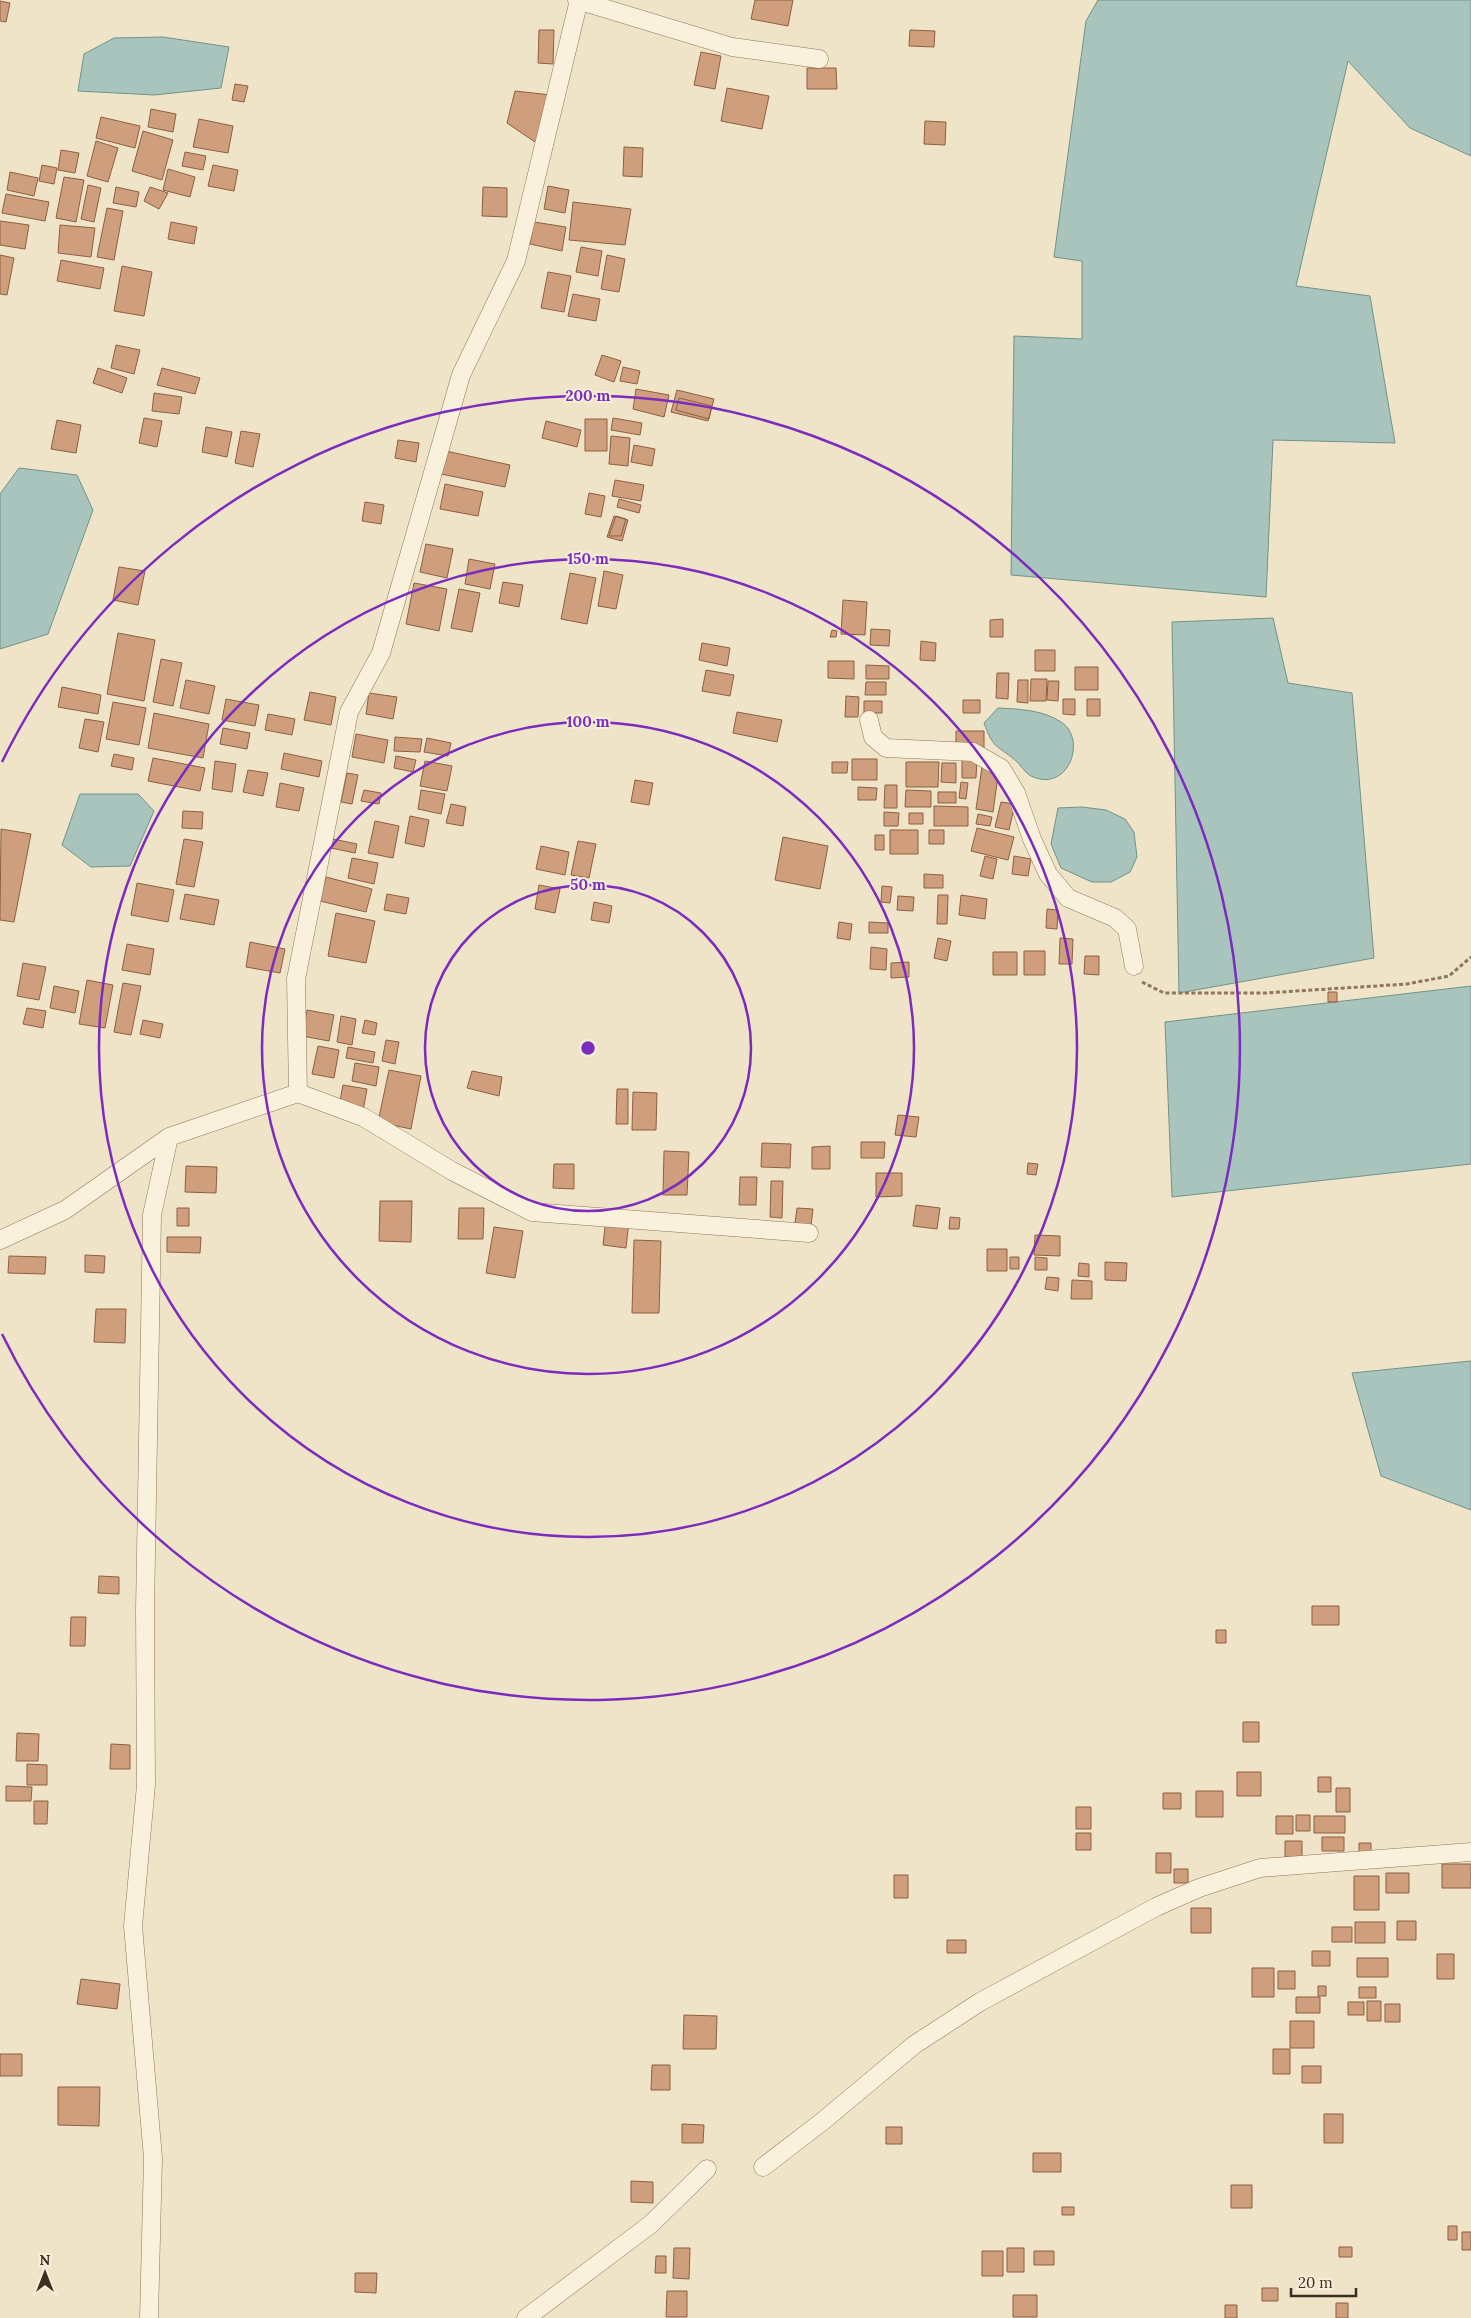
<svg xmlns="http://www.w3.org/2000/svg" width="1471" height="2318" font-family="Lora,serif">
	<style>
		.water { fill: #a9c4bc; stroke: #6f938a }
		.building { fill: #cf9f7d; stroke: #8d5f41 }
		.lines { fill: none; stroke-linecap: round; stroke-linejoin: round }
		.minor-casing { stroke: #8d765c; stroke-width: 19 }
		.path { stroke: #8d765c; stroke-width: 3; stroke-dasharray: 4 2.5; stroke-linecap: butt }
		.minor { stroke: #faf1dc; stroke-width: 18 }
		.ring { fill: none; stroke: #7b2cbf; stroke-width: 2.5 }
		.centre { fill: #7b2cbf; stroke: #f7eed8; stroke-width: 2.5 }
		.ring-label { font-size: 15px; text-anchor: middle; font-weight: bold; fill: #7b2cbf; stroke: #f7eed8; stroke-width: 4; stroke-linejoin: round; paint-order: stroke }
	</style>
	<rect width="100%" height="100%" fill="#f0e4c8"/>
	<path class="water" d="M1098 0H1471V156L1410 128 1348 61 1296 286 1370 296 1395 443 1273 440 1266 597 1011 575 1014 336 1082 339V261L1054 257 1086 21Z
		M163 37 229 47 221 88 154 95 78 91 84 54 114 38Z
		M19 468 77 475 93 510 48 634 0 649V494Z
		M1273 618 1288 683 1352 693 1374 958 1179 993 1172 622Z
		M998 708C1018 709 1044 710 1061 722 1088 739 1068 794 1031 776 1025 773 1020 764 1015 760 996 744 994 750 984 723Z
		M80 794H138L154 811 130 866 91 867 62 845Z
		M1082 807 1106 810 1125 819 1134 832 1137 857 1130 872 1111 882H1092L1061 868 1051 844 1058 808Z
		M1471 986V1164L1172 1197 1165 1022Z
		M1471 1361V1510L1381 1476 1352 1373Z"/>
	<path class="building" d="M755 0H793L788 26 751 19Z
		M0 1 10 3 6 22 0 21Z
		M539 30H554L553 64 538 63Z
		M910 30 935 31 934 47 909 46Z
		M701 52 721 56 715 89 694 85Z
		M807 68H836L837 89H807Z
		M235 84 248 86 244 102 232 100Z
		M727 88 769 96 762 129 721 121Z
		M515 91 551 95 538 144 507 123Z
		M151 109 176 114 173 132 148 127Z
		M101 117 140 126 135 148 96 138Z
		M199 119 233 126 228 153 193 147Z
		M925 121 946 122 945 145 924 144Z
		M143 131 173 140 162 180 132 171Z
		M96 141 118 148 108 182 87 176Z
		M624 147 643 148 642 177 623 176Z
		M61 150 79 153 75 173 58 170Z
		M185 152 206 156 203 170 182 166Z
		M42 165 57 168 54 184 39 181Z
		M213 165 238 170 234 191 208 186Z
		M168 169 195 177 190 197 163 190Z
		M10 172 38 178 34 196 7 190Z
		M64 177 84 180 76 222 56 218Z
		M88 185 101 188 94 222 81 219Z
		M548 186 569 190 565 213 544 209Z
		M116 187 139 192 136 207 113 203Z
		M150 187 168 193 159 209 144 201Z
		M483 187 507 188V217L482 216Z
		M6 194 49 202 45 221 2 213Z
		M573 202 631 209 625 245 569 240Z
		M107 208 123 211 114 260 97 257Z
		M0 221 29 225 25 249 0 245Z
		M171 222 197 227 194 244 168 239Z
		M534 222 566 227 562 251 530 244Z
		M60 225 95 228 91 257 58 253Z
		M581 247 602 251 598 276 576 272Z
		M0 255 14 258 7 295 0 294Z
		M607 255 625 259 619 292 601 289Z
		M61 260 104 268 100 289 57 281Z
		M122 266 152 272 144 316 114 311Z
		M548 272 571 276 564 312 541 308Z
		M573 294 600 299 596 321 568 316Z
		M116 345 140 350 134 374 111 368Z
		M602 355 621 361 614 382 595 375Z
		M623 367 640 371 637 384 620 381Z
		M98 368 127 378 122 393 93 383Z
		M162 368 200 378 195 394 157 385Z
		M636 389 669 395 664 417 633 409Z
		M677 390 714 399 708 421 671 412Z
		M154 393 182 397 179 414 152 411Z
		M679 398 712 406 709 419 676 410Z
		M144 418 162 421 157 447 139 443Z
		M613 418 642 423 640 435 611 430Z
		M585 419H607V451H585Z
		M57 420 81 425 76 453 51 449Z
		M546 421 581 430 577 447 542 438Z
		M206 427 232 432 227 457 202 452Z
		M241 431 260 434 253 467 235 463Z
		M611 436 630 438 628 466 609 464Z
		M398 440 419 443 416 462 395 458Z
		M634 445 655 449 652 466 631 462Z
		M446 451 510 465 505 487 441 474Z
		M615 480 644 485 641 501 612 496Z
		M445 484 483 492 478 516 440 509Z
		M589 493 605 496 601 517 585 514Z
		M619 499 641 505 639 513 617 507Z
		M365 502 384 505 381 524 362 521Z
		M614 516 628 520 622 541 607 537Z
		M616 516 626 519 621 536H609Z
		M426 544 453 549 447 578 420 572Z
		M469 559 495 564 490 589 465 584Z
		M119 567 145 571 138 605 113 600Z
		M604 571 623 575 616 609 598 606Z
		M570 573 596 578 587 624 561 619Z
		M503 582 523 585 519 607 499 603Z
		M414 583 447 589 439 631 406 624Z
		M459 589 480 593 472 632 451 628Z
		M843 600 867 602 865 635 841 634Z
		M1003 619V637H990V620Z
		M871 629 890 630 889 646 870 645Z
		M832 630 837 631 836 637H830Z
		M118 633 155 640 144 701 107 694Z
		M921 641 936 643 935 661 920 660Z
		M702 643 730 648 727 666 699 660Z
		M1035 650H1055V671H1035Z
		M161 659 182 663 173 706 153 702Z
		M828 661H854V679L828 678Z
		M866 665 889 666V679H866Z
		M1075 667H1098V690H1075Z
		M706 670 734 675 730 696 702 691Z
		M997 673H1009L1008 699 996 698Z
		M1031 679H1047L1046 701H1030Z
		M186 680 215 686 209 714 180 708Z
		M1018 680H1028V703L1017 702Z
		M1048 681H1059L1058 701 1047 700Z
		M866 682H886V695H865Z
		M62 687 101 695 98 714 58 707Z
		M310 692 336 697 331 725 304 720Z
		M369 693 397 697 393 719 366 714Z
		M846 696 859 697 858 717H845Z
		M226 699 259 705 255 726 222 720Z
		M1063 699H1075V715L1063 714Z
		M1087 699H1100V716H1087Z
		M963 700H980V713H963Z
		M864 701H882V713H864Z
		M113 702 146 708 139 745 106 739Z
		M737 712 782 720 777 742 733 733Z
		M154 713 209 724 203 758 148 748Z
		M268 714 295 719 292 735 265 730Z
		M85 719 104 722 98 752 79 748Z
		M223 728 250 733 247 749 220 744Z
		M956 731H984V749H956Z
		M356 734 388 740 384 763 352 757Z
		M395 737 422 739 420 752 394 751Z
		M427 738 451 743 448 756 424 752Z
		M284 753 322 761 319 777 281 769Z
		M114 754 134 758 132 770 111 766Z
		M396 756 416 760 413 772 394 768Z
		M153 758 205 768 200 791 148 781Z
		M852 759H877V780H852Z
		M962 759H977L976 778H962Z
		M215 761 236 764 232 792 212 789Z
		M425 761 452 766 447 791 420 786Z
		M832 762H848L847 773H832Z
		M906 762H939L938 787H906Z
		M942 763H956V783L941 782Z
		M982 767 999 769 993 812 976 809Z
		M248 770 268 773 263 796 243 792Z
		M347 773 358 775 352 804 341 802Z
		M635 780 653 783 649 805 631 802Z
		M961 782 968 783 966 799 959 798Z
		M280 783 304 788 299 811 276 807Z
		M885 785H897V808H884Z
		M858 787 877 788 876 800H858Z
		M364 790 381 793 379 804 361 801Z
		M421 790 445 794 441 814 418 809Z
		M906 790 931 791V807H905Z
		M938 792H956V803H938Z
		M1001 802 1015 804 1009 830 995 827Z
		M451 804 466 807 463 826 446 823Z
		M934 806 968 807V826H934Z
		M183 811 203 812 202 829 182 828Z
		M884 812 899 813 898 826H884Z
		M909 813H923V824H909Z
		M978 814 992 817 990 826 976 824Z
		M410 816 429 820 424 847 405 843Z
		M375 821 399 826 393 858 368 853Z
		M977 828 1014 837 1008 860 971 851Z
		M1 829 31 834 14 922 0 920Z
		M890 830H918V854H890Z
		M929 830H944V844H929Z
		M875 835H884V850H875Z
		M783 837 828 846 820 889 775 880Z
		M184 839 203 842 194 887 176 884Z
		M333 839 357 844 355 853 331 848Z
		M578 841 596 844 589 878 571 875Z
		M541 846 569 852 565 875 536 869Z
		M985 856 997 859 993 879 980 876Z
		M1014 856 1031 859 1028 876 1012 874Z
		M352 858 378 863 374 884 348 878Z
		M924 874 943 875V888H924Z
		M326 877 372 889 366 912 320 901Z
		M137 883 174 890 168 922 131 915Z
		M539 885 560 889 555 913 535 909Z
		M882 886 892 887 890 903 881 902Z
		M185 894 219 900 214 925 180 919Z
		M387 894 409 898 406 914 384 910Z
		M938 895H948L947 924H937Z
		M961 895 987 899 985 919 959 915Z
		M898 896 914 897 913 911 897 910Z
		M594 902 612 906 609 923 591 920Z
		M1047 909 1058 910 1057 929 1046 928Z
		M336 913 375 921 366 963 328 956Z
		M839 922 852 924 850 940 837 938Z
		M869 922 888 923V933H869Z
		M938 938 951 941 947 961 934 958Z
		M1060 938 1073 939 1072 964H1059Z
		M250 942 285 949 280 973 246 967Z
		M127 944 154 949 150 975 122 970Z
		M871 947 887 949 886 970 870 969Z
		M1024 951H1045V975H1024Z
		M993 952H1017V975H993Z
		M1085 956H1099V975L1084 974Z
		M909 962V977L891 978V963Z
		M23 963 46 967 39 1000 17 996Z
		M87 980 113 985 105 1028 79 1024Z
		M123 983 141 986 131 1035 114 1032Z
		M54 986 79 991 75 1013 50 1008Z
		M1328 992H1337V1002H1328Z
		M27 1008 46 1011 43 1028 23 1024Z
		M307 1010 334 1015 329 1041 302 1036Z
		M341 1016 356 1019 352 1045 337 1042Z
		M143 1020 163 1024 160 1038 140 1034Z
		M365 1020 377 1023 375 1035 362 1033Z
		M386 1040 399 1042 395 1064 382 1061Z
		M318 1046 339 1050 334 1078 312 1074Z
		M348 1047 375 1052 373 1063 346 1058Z
		M355 1063 379 1067 376 1086 352 1081Z
		M389 1070 421 1076 411 1129 378 1122Z
		M472 1071 502 1077 499 1096 467 1088Z
		M343 1085 367 1089 363 1111 339 1106Z
		M617 1089H628V1124H616Z
		M633 1092 657 1093 656 1130H632Z
		M898 1115 919 1117 916 1137 895 1135Z
		M861 1142H885L884 1158H861Z
		M762 1143 791 1144 790 1168 761 1167Z
		M830 1146V1169H812V1147Z
		M664 1151 689 1152 687 1195H663Z
		M1028 1163 1038 1164 1036 1175 1027 1174Z
		M554 1164H574V1189L553 1188Z
		M186 1166 217 1167 216 1193 185 1192Z
		M876 1173H902V1196L876 1197Z
		M740 1177H757L756 1205H739Z
		M771 1181H783L782 1218 770 1217Z
		M380 1201H412L411 1242 379 1241Z
		M916 1205 940 1208 937 1229 913 1226Z
		M177 1208H189V1226H177Z
		M459 1208H484L483 1239H458Z
		M797 1208 813 1209 811 1225 795 1223Z
		M950 1217 960 1218 959 1229H949Z
		M606 1218 629 1221 626 1248 603 1245Z
		M494 1227 523 1231 515 1278 486 1273Z
		M1035 1235 1060 1236V1256L1034 1255Z
		M167 1237H201L200 1253 167 1252Z
		M634 1240 661 1241 659 1313H632Z
		M987 1249H1007V1271H987Z
		M85 1255 105 1256 104 1273 85 1272Z
		M9 1256 46 1257 45 1274 8 1273Z
		M1010 1257H1019V1269H1010Z
		M1035 1257 1047 1258V1270H1035Z
		M1105 1262 1127 1263 1126 1281 1105 1280Z
		M1079 1263 1089 1264V1277L1078 1276Z
		M1047 1277 1059 1278 1058 1291 1045 1289Z
		M1072 1280 1092 1281V1299H1071Z
		M96 1309H126L125 1343 94 1342Z
		M99 1576 119 1577V1594L98 1593Z
		M1312 1606H1339V1625H1312Z
		M71 1617H86L85 1646H70Z
		M1216 1630H1226V1643H1216Z
		M1243 1722H1259V1742H1243Z
		M17 1733 39 1734 38 1761H16Z
		M111 1744 130 1745V1769H110Z
		M27 1764 47 1765V1785H27Z
		M1237 1772H1261V1796H1237Z
		M1318 1777H1331V1792H1318Z
		M6 1786 32 1787 31 1801H6Z
		M1336 1788H1350V1812H1336Z
		M1196 1791H1223V1817H1196Z
		M1163 1793H1181V1809H1163Z
		M34 1801H48L47 1824H34Z
		M1076 1807H1091V1829H1076Z
		M1296 1815H1310V1831H1296Z
		M1276 1816H1293V1834H1276Z
		M1314 1816H1345V1833H1314Z
		M1076 1833H1091V1850H1076Z
		M1322 1837H1344V1851H1322Z
		M1285 1841H1302V1857H1285Z
		M1359 1843H1371V1853H1359Z
		M1156 1853H1171V1873H1156Z
		M1442 1864H1471V1888H1442Z
		M1174 1869H1188V1883H1174Z
		M1386 1873H1409V1893H1386Z
		M894 1875H908V1898H894Z
		M1354 1876H1379V1910H1354Z
		M1191 1908H1211V1933H1191Z
		M1397 1921H1416V1940H1397Z
		M1355 1922H1385V1943H1355Z
		M1332 1927H1352V1942H1332Z
		M947 1940H966V1953H947Z
		M1312 1951H1330V1966H1312Z
		M1437 1954H1454V1979H1437Z
		M1357 1958H1388V1977H1357Z
		M1252 1968H1274V1997H1252Z
		M1278 1971H1295V1989H1278Z
		M81 1979 120 1984 117 2009 77 2004Z
		M1318 1986H1326V1996H1318Z
		M1359 1987H1376V1998H1359Z
		M1296 1997H1320V2013H1296Z
		M1367 2001H1381V2021H1367Z
		M1348 2002H1364V2015H1348Z
		M1385 2004H1400V2022H1385Z
		M684 2015 717 2016 716 2049H683Z
		M1290 2021H1314V2048H1290Z
		M1273 2049H1290V2074H1273Z
		M0 2054H22V2076H0Z
		M652 2065H670V2090H651Z
		M1302 2066H1321V2083H1302Z
		M58 2087H100L99 2126 58 2125Z
		M1324 2114H1343V2143H1324Z
		M682 2124 704 2125 703 2143H682Z
		M886 2127H902V2144H886Z
		M1033 2153H1061V2172H1033Z
		M631 2181 653 2182V2203L631 2202Z
		M1231 2185H1252V2208H1231Z
		M1062 2207H1074V2215H1062Z
		M1448 2226H1457V2240H1448Z
		M1462 2232H1471V2250H1462Z
		M1339 2247H1352V2257H1339Z
		M674 2248H690L689 2279 673 2278Z
		M1007 2248H1024V2272H1007Z
		M982 2251H1003V2276H982Z
		M1034 2251H1054V2265H1034Z
		M656 2256H666V2273H655Z
		M355 2273H377L376 2293 355 2292Z
		M1262 2288H1278V2301H1262Z
		M667 2291H687V2317H666Z
		M1013 2295H1037V2317H1013Z
		M1336 2303H1348V2318H1336Z
		M1225 2305H1237V2318H1225Z"/>
	<g class="lines">
		<g class="minor-casing">
			<path id="minor" d="M577 0 732 47 819 59
				M869 720 873 737 886 748 973 752 1001 768 1016 793 1032 839 1048 874 1068 898 1115 918 1127 929 1134 966
				M298 1093 363 1117 452 1171 532 1212 809 1233
				M0 1240 65 1210 169 1137 298 1093 296 979 349 712 381 653 461 375 516 261 579 0
				M763 2167 823 2121 914 2045 980 2002 1156 1907 1199 1888 1260 1868 1471 1852
				M149 2318 153 2158 133 1926 146 1785 145 1610 152 1215 169 1137
				M526 2318 651 2224 707 2169"/>
		</g>
		<path class="path" d="M1142 982 1164 993H1265L1407 984 1449 976 1471 957"/>
		<use href="#minor" class="minor"/>
	</g>
	<g class="ring">
		<circle cx="588" cy="1048" r="163"/>
		<circle cx="588" cy="1048" r="326"/>
		<circle cx="588" cy="1048" r="489"/>
		<path d="M2 762A652 652 0 1 1 2 1334"/>
	</g>
	<circle cx="588" cy="1048" r="8" class="centre"/>
	<g class="ring-label">
		<text x="588" y="401">200 m</text>
		<text x="588" y="564">150 m</text>
		<text x="588" y="727">100 m</text>
		<text x="588" y="890">50 m</text>
	</g>
	<g transform="translate(45 2273)" stroke="#f7eed8" stroke-width="4" paint-order="stroke">
	<path d="M0-4L9 19L0 12L-9 19Z" fill="#3d2e20"/>
	<text y="-8" font-size="14" font-weight="bold" text-anchor="middle" fill="#3d2e20">N</text>
	</g>
	<path d="M1291 2288v8h65v-8" fill="none" stroke="#3d2e20" stroke-width="2.5"/>
	<text x="1298" y="2288" font-size="15" fill="#3d2e20" stroke="#f7eed8" stroke-width="4" paint-order="stroke">20 m</text>
</svg>
